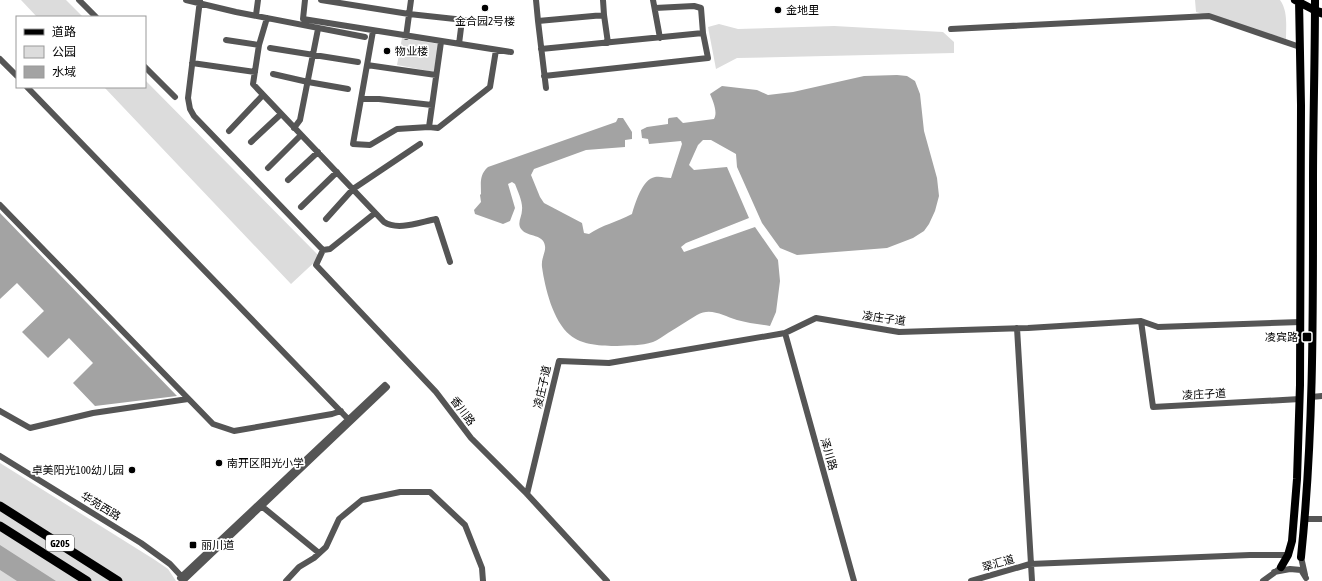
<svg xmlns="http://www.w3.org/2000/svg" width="1322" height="581" font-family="'Asap Condensed','Noto Sans SC',sans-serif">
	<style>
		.green { fill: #dcdcdc }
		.water { fill: #a3a3a3 }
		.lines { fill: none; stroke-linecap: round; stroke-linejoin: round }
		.minor { stroke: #555; stroke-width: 6 }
		.major { stroke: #000; stroke-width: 8 }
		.highway { stroke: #000; stroke-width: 9 }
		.poi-dot { fill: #000; stroke: #fff; stroke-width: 1.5 }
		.labels { text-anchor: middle; stroke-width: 3.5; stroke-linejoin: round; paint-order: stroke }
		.shield { fill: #fff; stroke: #4c4c4c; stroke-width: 1 }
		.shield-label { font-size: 10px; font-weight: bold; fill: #000 }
		.poi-label { font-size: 11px; fill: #000; stroke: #fff; text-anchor: start }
		.street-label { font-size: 11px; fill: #000; stroke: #fff }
	</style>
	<rect width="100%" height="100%" fill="#fff"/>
	<path class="green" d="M21 0H66L83 17H37Z
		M1195 0H1280C1288 11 1286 26 1286 39L1196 12Z
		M719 24 738 29 834 26 943 32 954 42V53L737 58 716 69 708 27Z
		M402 38 439 44 434 72 397 65Z
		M145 80 320 257 291 284 104 87H145Z
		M0 463 155 560 168 569 176 581H0Z"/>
	<path class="water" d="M897 75 907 76 915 81 920 94 924 131 937 178 939 196 935 211 929 224 924 231 913 238 887 248 797 255 780 248 762 223 737 167 736 154 711 140H703L698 145 689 165 694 170 727 167 749 218 686 243 681 247 684 252 755 227 778 260 780 281 776 312 770 326C759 324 747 323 737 320 723 316 711 307 697 315 687 321 678 327 668 333 663 336 658 340 653 342 641 346 629 345 617 346 603 346 581 345 570 335 553 321 545 288 542 267 541 257 546 253 545 246 544 234 528 237 522 230 516 224 522 217 522 210 523 202 518 192 515 184L512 182 508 184 515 208 510 221 503 224 475 214 474 210 481 202 480 195 481 194C481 183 479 175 488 167L616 122 618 118H623L632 132V139L625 140V147L586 150 534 169 531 175 540 197 544 203 582 223 584 233 589 234C602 225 617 222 632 214 635 204 642 179 655 177 660 176 666 178 671 178L682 144 681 141 649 144 648 139 642 138 641 130 647 127 668 124V119L669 118 677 117 683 123 714 119C718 112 713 101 710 94L722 86 757 90 768 95 793 92 864 76Z
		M0 213 177 396 95 406 73 383 93 363 69 338 48 358 22 332 44 311 17 283 0 299Z
		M0 545 56 581H17L0 570Z"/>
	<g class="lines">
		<path class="minor" d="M79 0 96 17
			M186 0 236 12 365 37
			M200 0 188 98 190 109 194 116 323 250 330 249 375 213
			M305 0 303 19 511 52
			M321 0 409 14 492 23
			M536 0 538 21 604 15 603 0
			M653 0 660 38
			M256 15 258 0
			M604 15 608 43
			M267 18 259 45 253 84 384 222C398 231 420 222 436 219L450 262
			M538 21 546 88
			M951 29 1209 16 1300 47
			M373 31 361 99H379L432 105
			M406 37 411 0
			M226 40 259 45
			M459 44 462 20
			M270 48 358 62
			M541 49 703 33 701 8 694 6 655 8
			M0 59 17 76
			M192 63 255 72
			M367 65 436 75
			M145 67 175 97
			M273 74 308 82 348 89
			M544 76 708 58 703 33
			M27 87 350 421
			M361 99 353 144 370 145 397 129 429 127 441 42
			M429 127 438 128 490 87 496 50
			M294 128 300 120 318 29
			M229 131 263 95
			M251 142 281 114
			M268 168 301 135
			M288 180 318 152
			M0 205 213 424 234 431 332 414 341 411
			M301 207 337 172
			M326 219 353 189 420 144
			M323 250 316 265 436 392 471 438 527 494 607 581
			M1141 321 1158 327 1301 322
			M1017 328 1032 581
			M785 333 854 581
			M1311 397 1322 396
			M0 411 30 428 93 413 188 399
			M0 456 141 543 170 564 183 578
			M527 494 559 361 609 363 785 333 816 318 899 332 1028 328 1141 321 1153 407 1300 399
			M259 504 319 553
			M1305 519H1322
			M1301 557 1305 575
			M1274 572 1290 569 1301 570 1306 578
			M180 578 385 385 387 387 183 581
			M286 581 299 567 314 558 326 547 339 519 362 500 400 492H430L465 525 482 568 483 581
			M971 581 1030 564 1250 555H1288
			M1263 581 1278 570"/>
		<path class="major" d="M1295 0 1318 12
			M1301 557C1314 432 1313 307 1313 182 1313 121 1315 61 1315 0
			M1281 567 1288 555 1292 541 1297 479 1300 385 1301 105 1299 0"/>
		<path class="highway" d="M1315 11 1322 13
			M0 506 118 581
			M0 526 87 581"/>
	</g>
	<g class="poi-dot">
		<circle cx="485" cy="8" r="4"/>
		<circle cx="778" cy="10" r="4"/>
		<circle cx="387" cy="51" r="4"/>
		<rect x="1302" y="332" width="10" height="10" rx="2"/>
		<circle cx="219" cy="463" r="4"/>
		<circle cx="132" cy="470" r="4"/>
		<rect x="189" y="541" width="8" height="8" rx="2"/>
	</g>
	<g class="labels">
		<rect class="shield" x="46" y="535" width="28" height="16" rx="3"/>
		<g class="shield-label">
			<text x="60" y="547">G205</text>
		</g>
		<g class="poi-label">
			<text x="786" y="14">金地里</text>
			<text x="485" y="25" text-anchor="middle">金合园2号楼</text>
			<text x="395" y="55">物业楼</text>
			<text x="1298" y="341" text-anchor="end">凌宾路</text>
			<text x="227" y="467">南开区阳光小学</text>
			<text x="124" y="474" text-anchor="end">卓美阳光100幼儿园</text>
			<text x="201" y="549">丽川道</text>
		</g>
		<g class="street-label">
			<text transform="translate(884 318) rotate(8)" y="4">凌庄子道</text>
			<text transform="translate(542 387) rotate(-77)" y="4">凌庄子道</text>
			<text transform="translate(1204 394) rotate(-3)" y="4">凌庄子道</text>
			<text transform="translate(463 411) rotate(53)" y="4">香川路</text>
			<text transform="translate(829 454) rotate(74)" y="4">泽川路</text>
			<text transform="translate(101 506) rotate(31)" y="4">华苑西路</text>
			<text transform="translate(998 563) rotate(-16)" y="4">翠汇道</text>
		</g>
	</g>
	<rect x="16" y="16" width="130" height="72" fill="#ffffff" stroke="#999999"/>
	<rect x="24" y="29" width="20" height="6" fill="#000000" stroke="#999999"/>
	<text x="52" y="36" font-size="12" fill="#000000">道路</text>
	<rect x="24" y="46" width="20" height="12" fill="#dcdcdc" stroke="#999999"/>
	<text x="52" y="56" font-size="12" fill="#000000">公园</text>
	<rect x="24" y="66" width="20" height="12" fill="#a3a3a3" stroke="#999999"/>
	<text x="52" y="76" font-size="12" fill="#000000">水域</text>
</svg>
